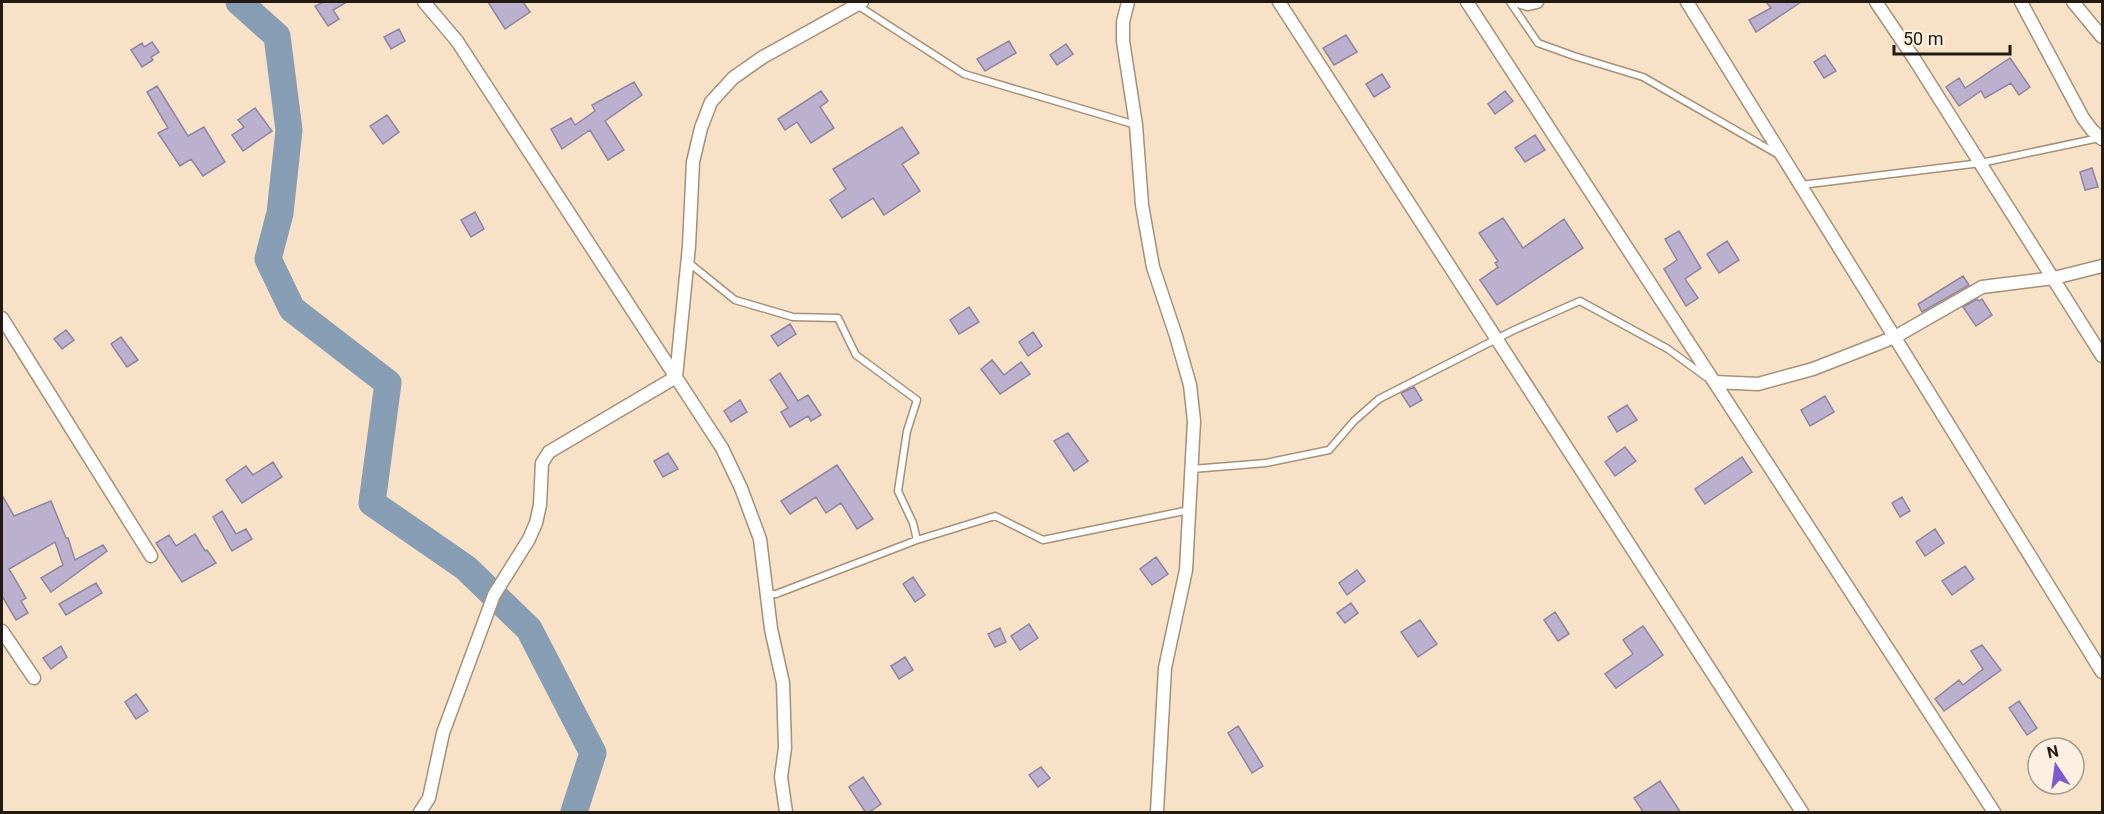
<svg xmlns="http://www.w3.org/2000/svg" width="2104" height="814" font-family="Roboto,sans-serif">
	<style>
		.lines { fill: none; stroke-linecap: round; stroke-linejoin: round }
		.river { stroke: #879db4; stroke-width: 27 }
		.building { fill: #bbb1ce; stroke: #8f85a1; stroke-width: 1.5 }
		.lane-casing { stroke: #a59078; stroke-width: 9 }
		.street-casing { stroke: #a59078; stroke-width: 15 }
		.lane { stroke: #fff; stroke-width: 6 }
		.street { stroke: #fff; stroke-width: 12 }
	</style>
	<rect width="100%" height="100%" fill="#f7e1c7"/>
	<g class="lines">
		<path class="river" d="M239 2 277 36 289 130 280 213 268 259 292 309 388 383 372 503 466 568 529 629 593 753 574 812"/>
	</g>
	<path class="building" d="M324 2H347L333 10 339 19 328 26 315 6Z
		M488 2H523L530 12 505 29Z
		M1766 2H1801L1756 32 1749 20 1771 8Z
		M399 29 405 41 391 49 384 37Z
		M1346 35 1357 52 1334 65 1323 48Z
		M1009 41 1016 53 985 71 977 59Z
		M152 42 159 52 151 57 153 60 142 67 131 50 142 43 144 47Z
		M1066 44 1073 54 1057 65 1050 55Z
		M1825 55 1836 71 1824 78 1814 62Z
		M2010 58 2030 87 2019 95 2011 83 1985 98 1981 91 1959 106 1946 87 1959 78 1965 88Z
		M1382 74 1390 87 1374 97 1366 84Z
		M634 82 642 95 605 121 624 150 608 160 590 130 562 149 551 129 571 118 575 125 595 111 592 105Z
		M157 86 188 136 204 127 225 162 203 176 191 159 180 166 158 133 168 128 147 92Z
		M821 91 828 101 820 107 834 128 811 143 797 122 785 130 778 119Z
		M1505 91 1513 101 1495 114 1488 104Z
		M255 108 272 131 243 151 232 135 244 127 238 120Z
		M387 115 399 132 383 144 370 126Z
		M902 127 919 153 902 164 920 191 884 215 873 198 842 218 830 200 846 189 833 169Z
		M1535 135 1545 150 1525 162 1515 148Z
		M2092 168 2098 187 2085 190 2080 172Z
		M475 212 484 229 471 237 461 220Z
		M1503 218 1523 248 1564 219 1583 248 1497 305 1480 280 1498 267 1495 263 1498 261 1479 233Z
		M1679 231 1701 268 1685 279 1698 298 1686 306 1664 269 1677 260 1665 239Z
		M1727 241 1739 260 1719 273 1707 254Z
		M1963 276 1969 285 1922 312 1918 304Z
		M1977 299 1979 301 1982 299 1992 315 1976 326 1963 307Z
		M969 307 979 322 959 334 950 320Z
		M790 324 796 334 778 346 771 336Z
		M66 330 74 340 62 349 54 339Z
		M1033 332 1042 346 1028 356 1019 342Z
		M121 337 138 360 127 367 111 344Z
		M992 360 1004 375 1021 362 1030 374 1000 394 981 369Z
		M780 373 798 401 808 395 821 415 811 421 808 416 790 427 781 412 788 408 770 380Z
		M1414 387 1422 400 1410 407 1401 393Z
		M1825 396 1834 412 1810 426 1801 410Z
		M740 400 747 412 731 422 724 411Z
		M1627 405 1637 420 1617 432 1608 417Z
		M1068 433 1088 461 1074 471 1054 441Z
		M1625 447 1636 461 1615 476 1605 462Z
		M668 453 678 469 663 477 654 461Z
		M1742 457 1752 472 1705 504 1695 489Z
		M273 462 282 477 242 503 226 480 246 466 253 475Z
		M837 465 873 519 857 529 841 503 826 513 816 497 790 514 781 501Z
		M2 495 14 516 51 501 66 538H68L75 560 103 545 107 551 51 592 41 578 63 565 55 542 9 569 26 598 21 601 28 613 16 620 2 596Z
		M1902 497 1910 511 1900 517 1892 503Z
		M222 511 236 534 246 529 252 539 232 551 213 517Z
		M1935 529 1944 543 1925 556 1916 542Z
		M195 534 205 551 207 550 216 563 182 582 156 543 169 535 176 546Z
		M1156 557 1168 574 1152 585 1140 569Z
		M1965 566 1974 579 1952 595 1942 581Z
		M1357 570 1365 581 1347 595 1339 583Z
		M913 577 925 595 915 602 903 584Z
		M96 583 102 593 66 615 59 604Z
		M1351 603 1358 613 1345 623 1337 613Z
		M1555 612 1569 634 1558 641 1544 620Z
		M1420 620 1437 644 1418 657 1401 632Z
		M1029 624 1038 638 1020 650 1011 636Z
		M1643 626 1663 655 1616 688 1605 674 1633 654 1623 640Z
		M1000 628 1006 642 995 647 988 634Z
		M1982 645 2001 670 1944 711 1935 699 1959 680 1963 685 1983 669 1971 651Z
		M61 646 67 657 51 669 43 658Z
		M905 657 913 670 899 679 891 666Z
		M136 694 148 711 136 719 125 702Z
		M2019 701 2037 728 2027 735 2009 708Z
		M1238 726 1263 766 1252 773 1228 733Z
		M1041 767 1050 778 1038 787 1029 775Z
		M863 777 881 804 868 813H866L849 787Z
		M1660 781 1681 813H1644L1634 798Z"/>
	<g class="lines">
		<g class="lane-casing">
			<path id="lane" d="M1510 2 1538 43 1574 56 1643 77 1779 155
				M857 5 964 74 1136 125
				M1801 185 1981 163 2099 138
				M688 262 735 300 793 317 838 318 856 355 917 400 907 431 898 491 913 523 917 540 776 594H767
				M1192 469 1266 463 1329 450 1354 421 1379 399 1514 330 1580 301 1668 349 1706 377
				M917 540 995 516 1043 540 1189 510"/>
		</g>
		<g class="street-casing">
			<path id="street" d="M424 2 457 41 722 448 741 488 760 539 771 629 783 683 785 748 781 777 786 812
				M1128 2 1123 22V41L1136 125 1142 205 1153 267 1176 336 1190 385 1194 421 1186 570 1165 668 1157 812
				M1279 2 1802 812
				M1467 2 1994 812
				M1521 2 1528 4 1537 2
				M1687 2 2102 672
				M1876 2 1913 57 2102 356
				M2021 2 2083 118 2092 130 2102 139
				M2073 2 2102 37
				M2 318 151 556
				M676 377 689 246 693 162 701 128 711 102 733 78 763 57 862 2
				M1714 382 1758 384 1813 369 1895 337 1982 287 2054 278 2102 266
				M2 631 34 678
				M420 812 429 798 443 733 494 595 529 539 536 523 540 505 542 463 549 452 676 377"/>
		</g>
		<use href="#lane" class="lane"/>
		<use href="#street" class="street"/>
	</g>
	<rect width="2104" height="814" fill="none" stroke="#231b12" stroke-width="6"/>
	<g transform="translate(2056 766) rotate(347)"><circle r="28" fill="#fdf0e0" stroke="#a69b8e" stroke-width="1.5"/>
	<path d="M0-4.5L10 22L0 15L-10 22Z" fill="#7e59d3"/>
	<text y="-9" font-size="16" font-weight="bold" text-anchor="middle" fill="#231b12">N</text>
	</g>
	<path d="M1894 45v9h116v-9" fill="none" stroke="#231b12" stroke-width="3"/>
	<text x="1903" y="45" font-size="18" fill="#231b12" stroke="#fdf0e0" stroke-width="4.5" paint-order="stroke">50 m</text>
</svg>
